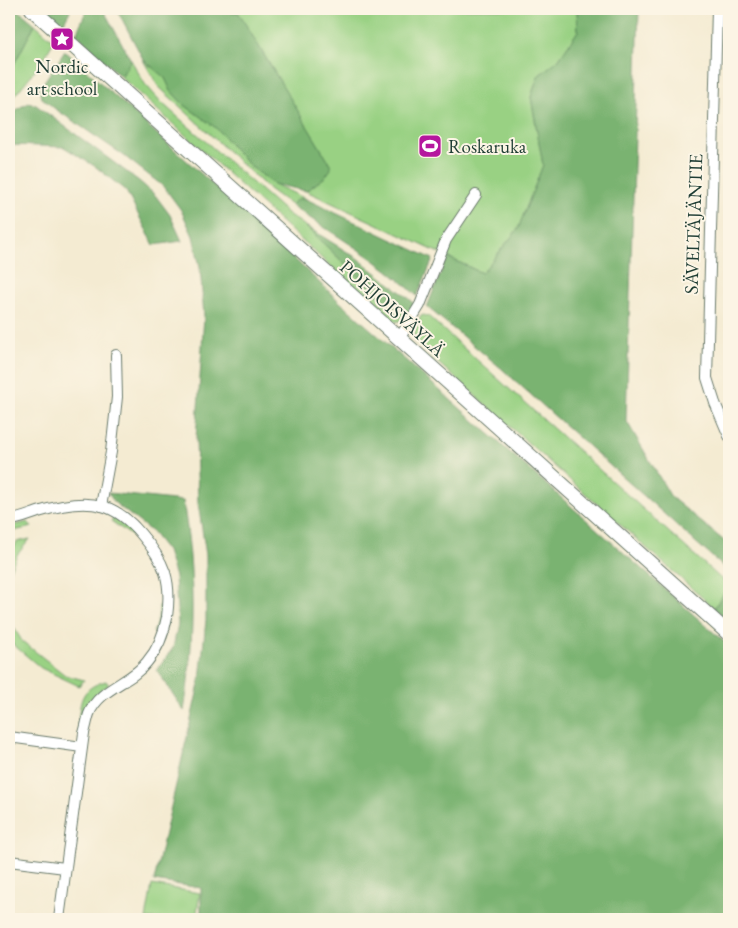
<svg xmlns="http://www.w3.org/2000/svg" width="738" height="928" font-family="'EB Garamond',serif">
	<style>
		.green { fill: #99d183; stroke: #5c875c }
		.forest { fill: #7ab371; stroke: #4c7852 }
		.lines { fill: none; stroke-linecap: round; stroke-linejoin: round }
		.minor-casing { stroke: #6a7a6b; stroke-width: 12 }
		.major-casing { stroke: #6a7a6b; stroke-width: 16 }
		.minor { stroke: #fff; stroke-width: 10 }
		.major { stroke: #fff; stroke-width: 14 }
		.labels { text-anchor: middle; stroke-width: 4; stroke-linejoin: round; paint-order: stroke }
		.poi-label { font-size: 19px; fill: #1f3d34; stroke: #fcf5e5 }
		.street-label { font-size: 19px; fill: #1f3d34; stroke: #fcf5e5 }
	</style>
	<rect width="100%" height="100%" fill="#fcf5e5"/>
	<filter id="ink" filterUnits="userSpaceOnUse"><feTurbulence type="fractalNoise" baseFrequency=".02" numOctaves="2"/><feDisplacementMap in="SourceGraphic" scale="10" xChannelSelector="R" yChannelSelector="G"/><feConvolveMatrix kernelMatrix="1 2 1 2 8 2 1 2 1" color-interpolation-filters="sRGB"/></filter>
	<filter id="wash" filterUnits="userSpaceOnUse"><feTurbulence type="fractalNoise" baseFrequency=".0096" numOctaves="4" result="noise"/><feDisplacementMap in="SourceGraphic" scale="20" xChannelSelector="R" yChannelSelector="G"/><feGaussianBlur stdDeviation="1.12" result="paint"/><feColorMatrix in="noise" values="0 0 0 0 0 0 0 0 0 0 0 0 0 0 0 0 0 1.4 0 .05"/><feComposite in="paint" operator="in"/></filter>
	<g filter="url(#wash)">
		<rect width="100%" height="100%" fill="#f4ebd2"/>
		<path class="green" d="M228 9H577L578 31 558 60 538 76 531 97 543 165 518 229 482 273 306 191 325 177 330 164 238 12 232 13Z
			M35 24 54 41 43 60 9 103V74Z
			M131 60 145 84 162 103 288 214 304 225 404 320 395 322 390 320 121 77Z
			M143 60 165 78 171 91 183 104 216 128 250 166 274 184 306 199H298L291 205 269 189 245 167 158 86Z
			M423 315 428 316 729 586 714 608 417 344C410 334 416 326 421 316Z
			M113 518 126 526 134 534 132 536 111 521Z
			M28 522 32 527 9 532V526Z
			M30 539 17 555 9 572V555L17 542Z
			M159 605 164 607 162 623 158 635 153 632 158 618Z
			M9 613 10 621 22 641 65 675 84 680 79 686 41 668 9 641Z
			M106 681 109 685C91 695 86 706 81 726L78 725C80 701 80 688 106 681Z
			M152 885 200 893 196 919H146Z"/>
		<path class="forest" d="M9 9H17L35 24 9 74Z
			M46 9H71L63 24Z
			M87 9H103L131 60 121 77 76 34Z
			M115 9H228L232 13 238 12 330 164 331 169 325 177 306 191 274 184 250 166 216 128 183 104 171 91 165 78 143 59 122 19Z
			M577 9H639L626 420 671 497 729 545V572L501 368 427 307 447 257 482 273 518 229 543 165 531 97 538 76 558 60 578 31Z
			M65 51 266 232 341 303 729 646V919H226L201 917V888L154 881 200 680 206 620V555L198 503 196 439 204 316 200 267 193 236 181 210 164 187 123 155 54 108 41 97 39 89Z
			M28 103 36 105 139 181 155 195 170 215 182 241 154 245 126 191 96 167 64 147 12 145 9 147V119L19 108Z
			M298 199H306L433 259 417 296C380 259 333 235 291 205Z
			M304 225 357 258 411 300 415 306 404 320Z
			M108 493 183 501C195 571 195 641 184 711L157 670 173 648 178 624 175 577 167 551 152 532 115 503Z
			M729 586V622L714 608Z"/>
	</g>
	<g filter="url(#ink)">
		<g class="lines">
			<g class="minor-casing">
				<path id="minor" d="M717 9 707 378 715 403 729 436
					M399 339 420 305 446 240 476 195
					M101 506 111 452 117 397 116 355
					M9 520C18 520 29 515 38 512 57 506 81 500 102 506 117 510 131 522 141 534 165 562 172 580 167 617 164 634 158 649 147 662 131 683 99 688 89 714 87 720 86 727 84 733L59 919
					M9 737 82 747
					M9 861 65 868"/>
			</g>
			<g class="major-casing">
				<path id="major" d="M32 9 729 634"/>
			</g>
			<use href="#minor" class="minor"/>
			<use href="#major" class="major"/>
		</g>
	</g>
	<defs>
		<g id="sight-square" transform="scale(1.25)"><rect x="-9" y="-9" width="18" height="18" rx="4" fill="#b5179e" stroke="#fcf5e5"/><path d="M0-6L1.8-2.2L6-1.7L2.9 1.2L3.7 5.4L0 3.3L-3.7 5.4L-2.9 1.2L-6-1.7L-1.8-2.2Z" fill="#fff"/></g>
		<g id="stadium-square" transform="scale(1.25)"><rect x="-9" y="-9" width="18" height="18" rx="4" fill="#b5179e" stroke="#fcf5e5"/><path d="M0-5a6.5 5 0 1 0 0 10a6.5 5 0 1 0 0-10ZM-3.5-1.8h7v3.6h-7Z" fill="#fff"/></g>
	</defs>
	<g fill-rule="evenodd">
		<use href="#sight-square" x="62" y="39"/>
		<use href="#stadium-square" x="430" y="146"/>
	</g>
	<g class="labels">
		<g class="poi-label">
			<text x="62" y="73">Nordic<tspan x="62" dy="22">art school</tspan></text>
			<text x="448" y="153" text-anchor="start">Roskaruka</text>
		</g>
		<g class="street-label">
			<text transform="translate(693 224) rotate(-88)" y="7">SÄVELTÄJÄNTIE</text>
			<text transform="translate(393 308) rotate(42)" y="7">POHJOISVÄYLÄ</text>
		</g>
	</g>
	<rect width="738" height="928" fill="none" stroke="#fcf5e5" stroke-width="30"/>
</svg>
